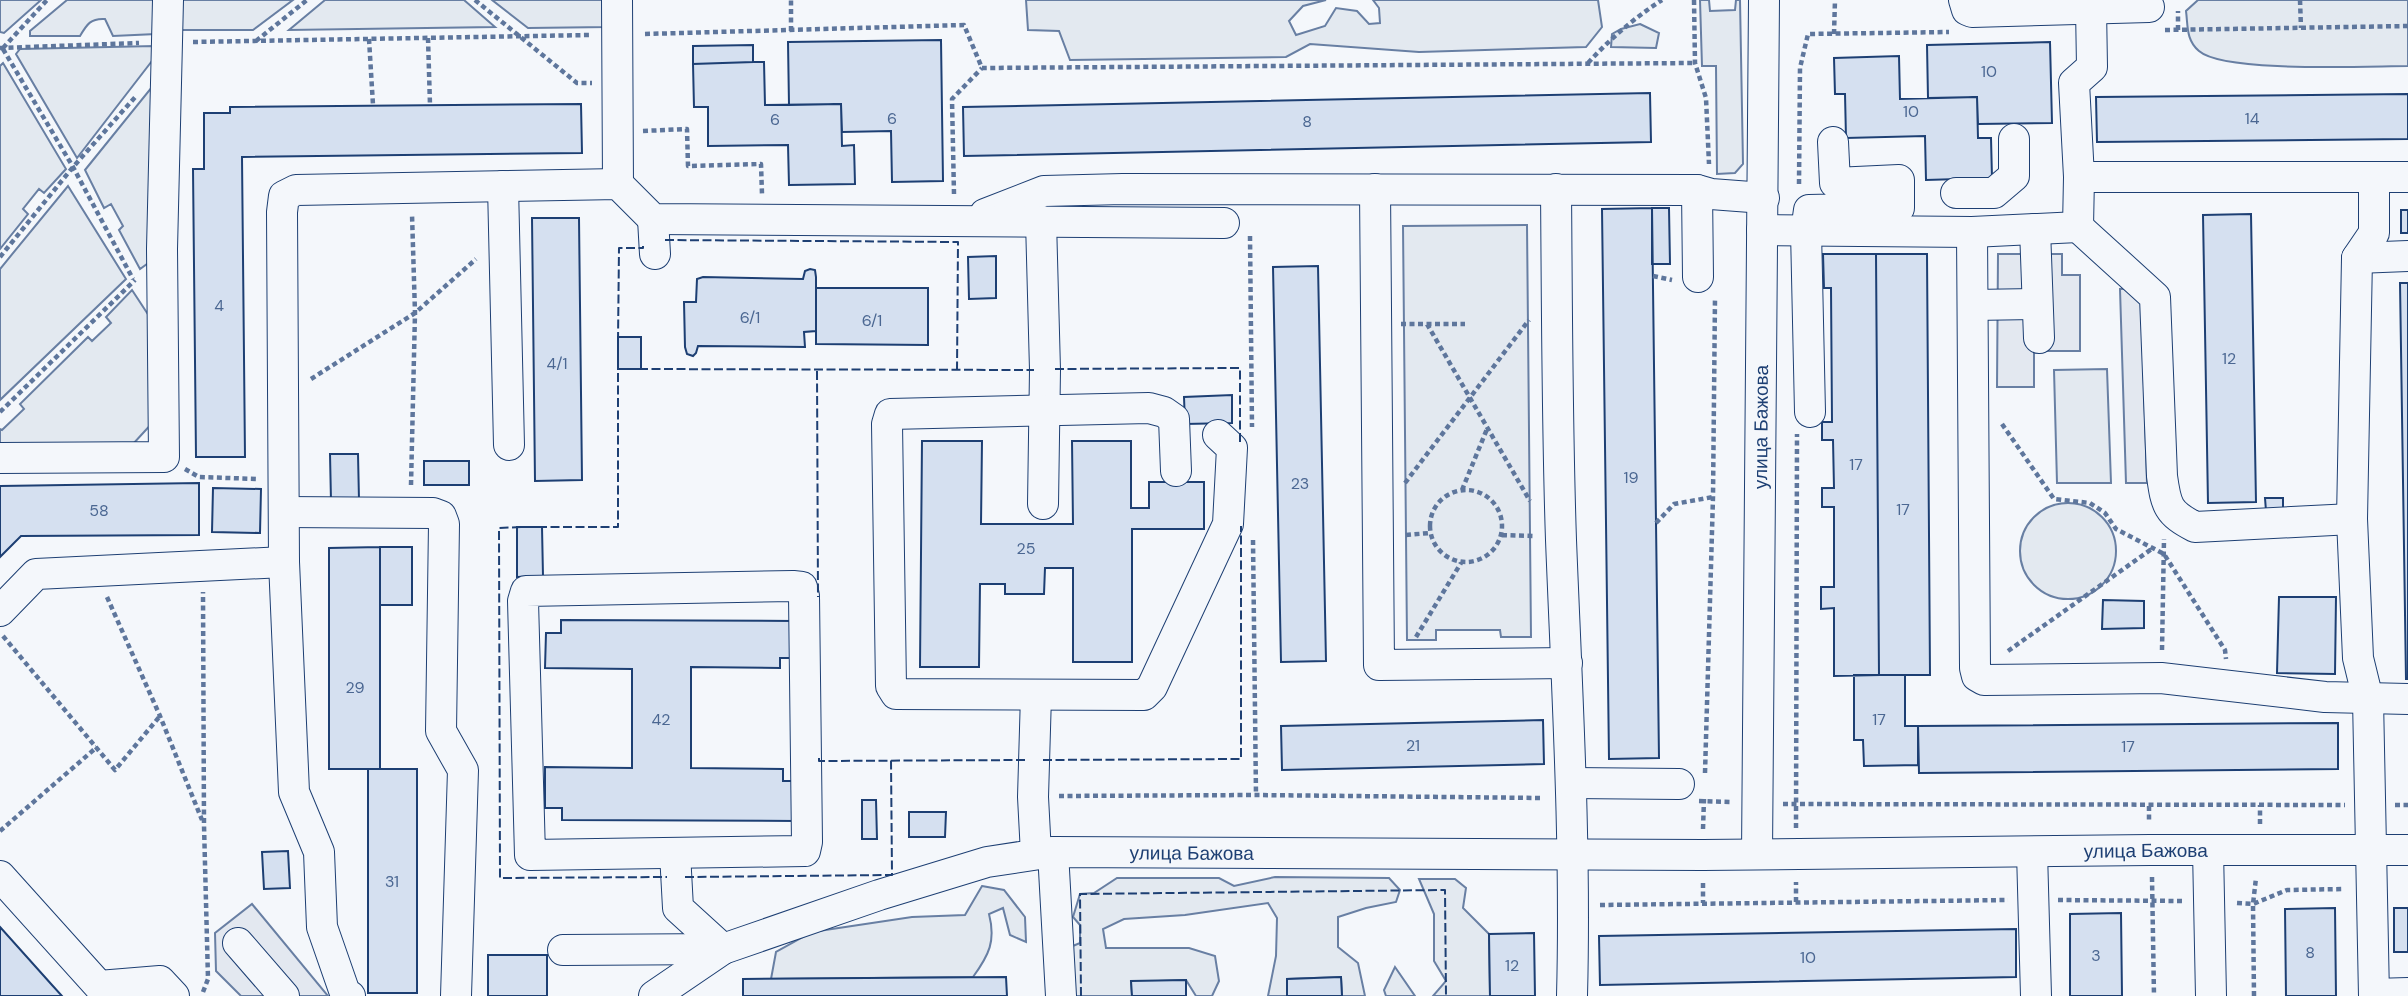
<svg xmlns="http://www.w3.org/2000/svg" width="2408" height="996" font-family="'DM Sans',sans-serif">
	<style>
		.green { fill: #e3e9f0; stroke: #687fa3; stroke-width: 2 }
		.parking { fill: #e3e8f0; stroke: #687fa3; stroke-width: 2 }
		.building { fill: #d5e0f0; stroke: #1d3f73; stroke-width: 2 }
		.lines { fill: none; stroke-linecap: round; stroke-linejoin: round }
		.minor-casing { stroke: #1d3f73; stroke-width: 32 }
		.path { stroke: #5e769c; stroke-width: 4.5; stroke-dasharray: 5 3.5; stroke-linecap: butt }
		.minor { stroke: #f4f7fb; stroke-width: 30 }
		.fence { stroke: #1d3f73; stroke-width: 2; stroke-dasharray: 9 3.5; stroke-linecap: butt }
		.labels { text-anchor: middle; stroke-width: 5; stroke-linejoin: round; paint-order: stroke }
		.number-label { font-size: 16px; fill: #4b6792 }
		.street-label { font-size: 19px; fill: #1d3f73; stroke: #f4f7fb }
	</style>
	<rect width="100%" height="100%" fill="#f4f7fb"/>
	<path class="green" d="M0 0H41L4 33 0 32Z
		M67 0H157L156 34 113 36 105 19C91 18 87 24 80 36H30V31Z
		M181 0H293L253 30H182Z
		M325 0H464L495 27 289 30Z
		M492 0H606L608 27 528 28Z
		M1026 0H1326L1303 6 1289 21 1296 35 1325 26 1336 8 1357 11 1369 24 1380 23 1379 8 1373 0H1598L1602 27 1586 47 1419 52 1310 44 1286 57 1070 60 1059 31 1028 30Z
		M1700 0H1709L1710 11 1735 10 1736 0H1740L1743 164 1735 173 1717 174 1716 66H1702Z
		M2198 0H2408V66C2368 66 2224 73 2199 51 2186 40 2188 26 2186 11Z
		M1640 24 1659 33 1656 48 1611 47 1612 34 1621 29Z
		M154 46 155 57 77 158 16 54 20 49Z
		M3 63 66 169 44 193 39 189 23 209 28 214 0 249V66Z
		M156 82 158 256 140 269 119 230 123 226 111 204 104 208 85 170Z
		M68 186 126 279 0 400V269Z
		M1527 225 1531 637H1501L1500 630H1436V640H1407L1403 226Z
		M132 290 153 322 155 420 133 444 0 445V429L2 430 24 409 20 404 88 337 92 341 111 323 106 317Z
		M2107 369 2111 483H2057L2054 370Z
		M2020 551a48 48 0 1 1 96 0a48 48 0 1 1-96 0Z
		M1275 877 1389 878 1400 890 1396 902 1366 908 1338 917V947L1358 963 1365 996H1342L1341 977 1287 979V996H1268L1276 956 1277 918 1268 903 1185 915 1124 919 1103 929 1106 948H1189L1215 956 1219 981 1212 996H1196L1186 980 1131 982 1132 996H1068V948L1080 943V925L1073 917 1080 894 1094 893 1117 878H1219L1234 886Z
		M1419 879H1455L1466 888 1463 908 1489 934 1490 996H1433L1446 981 1434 961V914Z
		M982 886 1004 890 1025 917 1026 942 1010 935 1003 908 989 914C996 941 989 955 973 977L771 979 776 952 812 932 912 917 965 915Z
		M1395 967 1415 996H1386L1384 990Z"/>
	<path class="parking" d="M1998 254H2062V275H2080V351H2034V387H1997Z
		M2141 288 2147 483H2126L2120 289Z
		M252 904 328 996H241L216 971 215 933Z"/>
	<path class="building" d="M941 40 943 181 892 182 891 131 842 132 841 104 789 105 788 42Z
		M2050 42 2052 123 1978 124 1977 97 1928 98 1927 45Z
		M753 45V62L693 64V46Z
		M1899 56 1900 99 1977 97 1978 138H1991L1992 178 1926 180 1925 136 1846 138 1845 94H1835L1834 58Z
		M753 62H764L765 105 841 104 842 146 854 145 855 184 789 185 788 145 708 146V107H694L693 64Z
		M1650 93 1651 142 964 156 963 107Z
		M2408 94V139L2097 142 2096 97Z
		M581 104 582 153 242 157 245 457H196L193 169H204V113H230V107Z
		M1652 208 1659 758 1609 759 1602 209Z
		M1652 208H1669L1670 264H1652Z
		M2401 210H2408V233H2401Z
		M2251 214 2256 502 2208 503 2203 215Z
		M532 218H579L582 480 535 481Z
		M1823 254H1876L1879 675 1834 676V608L1821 609V587H1834V507H1822V488H1834L1833 440H1822V422H1832L1831 288H1824Z
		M1876 254H1927L1930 675H1879Z
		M996 256V298L969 299 968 257Z
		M1318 266 1326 661 1281 662 1273 267Z
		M810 269 815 270 816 277V331L804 332 805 347 698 346 696 353 693 356 687 354 685 347 684 302H696L697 279 703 277 803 279 805 271Z
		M2400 283H2408V679H2406Z
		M816 288H928V345L816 344Z
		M618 337H641V369H618Z
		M1232 395V423L1185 424 1184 397Z
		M922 441H982L981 524H1073L1072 441H1131V508H1149V482H1204V529H1132V662H1073V568H1045L1044 594H1005V584H980L979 667H920Z
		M330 454H358L359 500 331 501Z
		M424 461H469V485H424Z
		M199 483V535L21 536 0 557V486Z
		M213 488 261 489 260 533 212 532Z
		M2265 498H2283V511H2266Z
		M517 527H542L543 576 517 577Z
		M380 547V769H329V548Z
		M380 547H412V605H380Z
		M2279 597H2336L2335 674 2277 673Z
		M2103 600 2144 601V628L2102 629Z
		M561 620 795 621V658H780V668L691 667V768L783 769V781H797V821L562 820V808H545V767L632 768V669L545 668 546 633H561Z
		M1854 675H1905V726H1918V765L1864 766 1863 740H1854Z
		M1543 720 1544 764 1282 770 1281 726Z
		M2338 723V769L1919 773 1918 726Z
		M368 769H417V993H368Z
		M862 800H876L877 839H862Z
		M909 812H946L945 837H909Z
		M288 851 290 888 264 889 262 852Z
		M2335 908 2336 996H2286L2285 909Z
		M2394 908H2408V952H2394Z
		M2121 913 2122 996H2070V914Z
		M0 927 52 985 62 996H0Z
		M2016 929V977L1600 985 1599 936Z
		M1534 933 1535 996H1490L1489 934Z
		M488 955H547V996H488Z
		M1006 977 1007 996H743V979Z
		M1341 977 1342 996H1287V979Z
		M1186 980V996H1132L1131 981Z"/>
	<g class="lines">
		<g class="minor-casing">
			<g id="minor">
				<path d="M617 0 618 184"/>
				<path d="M1964 0 1967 10 1972 12 2149 7"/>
				<path d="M2079 177 2074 83 2092 67 2091 8"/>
				<path d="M2374 177V233L2357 258 2352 519 2358 658 2368 699 2374 996"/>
				<path d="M503 186 509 445"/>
				<path d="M1375 189 1379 665 1567 663"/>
				<path d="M1556 189C1557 306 1557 423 1561 540 1567 692 1576 844 1572 996"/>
				<path d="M1697 190 1698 277"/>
				<path d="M1956 193H1994L2014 176V139"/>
				<path d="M985 214 1044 191 1123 189 1697 190 1711 194 1764 198"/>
				<path d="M653 219 655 254"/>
				<path d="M1041 221 1045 370 1043 504"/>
				<path d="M2078 227 2155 297 2162 476C2166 506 2168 513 2195 527L2352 519"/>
				<path d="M2035 229 2039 338"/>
				<path d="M1762 230 1972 232 2078 227 2079 177H2408"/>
				<path d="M1972 232 1975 668 1977 676 1984 680 2161 678 2325 697 2408 699"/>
				<path d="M2357 258 2408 256"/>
				<path d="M1973 305 2037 304"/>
				<path d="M1810 412 1806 231 1809 210 1899 208V180L1835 183 1833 142"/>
				<path d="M0 458 164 457 162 249 168 0"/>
				<path d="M1176 471 1174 419 1164 412 1149 408 890 414 887 424 891 686 896 694 1144 695 1152 687 1228 524 1232 448 1218 435"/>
				<path d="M284 512 433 513 441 516 444 524 441 731 463 770 456 996"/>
				<path d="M793 586 802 587 804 596 807 842 805 851 530 855 523 601 526 591Z"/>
				<path d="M0 611 36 574 284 562"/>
				<path d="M1036 695 1033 797 1036 854"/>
				<path d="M1572 783 1679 784"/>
				<path d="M2208 850 2211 996"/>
				<path d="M1053 852 1061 996"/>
				<path d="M2032 852 2036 996"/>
				<path d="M675 853 678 908 723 949"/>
				<path id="s1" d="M1757 854 1764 0"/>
				<path d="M0 876 99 986 160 981 174 996"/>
				<path d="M238 943 284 996"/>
				<path d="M563 950 723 949"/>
				<path d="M2374 994 2408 993"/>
				<path d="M350 996 345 993 322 927 319 852 294 792 284 562 282 212 284 196 296 190 618 184 653 219 1224 223"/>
				<path id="s2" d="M654 996 723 949 879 895 987 862 1053 852 1703 855 2150 850H2408"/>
			</g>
		</g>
		<path class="path" d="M475 0 577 83H592
			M1694 0 1695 63 1706 98 1709 164
			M2300 0 2301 28
			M2165 30 2408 26
			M2178 30V11
			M791 31V0
			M645 34 964 25 982 68 1695 63
			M1834 34 1835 0
			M428 38 430 105
			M369 39 373 105
			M256 41 307 0
			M193 42 590 35
			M0 48 139 43
			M3 48 47 0
			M3 49 73 167 133 279
			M1588 63C1610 39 1634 18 1662 0
			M643 131 687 129 688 166 761 164 762 194
			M1799 184 1800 68 1808 34 1949 32
			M954 194 952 99 982 68
			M1250 236 1252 427
			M0 257 73 167 137 95
			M1653 276 1672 280
			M1401 324H1465
			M1427 324 1530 501
			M311 379 415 313 476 259
			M0 412 135 280
			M2002 424 2054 499 2090 503 2105 513 2116 529 2164 554 2225 650 2226 659
			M185 469 199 477 258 479
			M1405 483 1529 320
			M411 485 415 313 412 214
			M1430 526a36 36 0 1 1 72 0a36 36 0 1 1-72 0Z
			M1462 490 1487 429
			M1656 523 1674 504 1713 497
			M1406 535 1430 533
			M1502 535 1533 536
			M1253 540 1256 795
			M107 597 160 716 202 820
			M3 636 115 770 160 716
			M1416 637 1461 563
			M2162 650 2164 539
			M2008 651 2153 548
			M1705 773 1713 497 1715 298
			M1059 796 1256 795 1543 798
			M1699 801 1732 802
			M1783 804 2345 805
			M2395 805H2408
			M2149 806V823
			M2260 824V805
			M1796 828 1797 434
			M1703 829 1704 799
			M0 831 97 747
			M2152 877 2154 996
			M1703 883V903
			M2058 900 2183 901
			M1796 902V882
			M2237 903 2253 904 2287 890 2344 889
			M1600 905 2008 900
			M203 992 208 979 204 825 203 592
			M2254 996 2253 904 2256 878"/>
		<use href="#minor" class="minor"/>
		<path class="fence" d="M665 240 958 242 957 371
			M618 341 619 248H643V246
			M639 369 1034 370
			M1055 369 1240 368V442
			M817 371 818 597
			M521 527 499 528 500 878 667 877
			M538 527H618V365
			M819 758V761L1026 760
			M1043 760 1241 759V526
			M685 877 892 875 891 760
			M1081 996 1080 894 1445 890 1446 996"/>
	</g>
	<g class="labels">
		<g class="number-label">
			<text x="1989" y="77">10</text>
			<text x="1911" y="117">10</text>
			<text x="892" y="124">6</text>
			<text x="2252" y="124">14</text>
			<text x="775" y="125">6</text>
			<text x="1307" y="127">8</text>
			<text x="219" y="311">4</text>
			<text x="750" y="323">6/1</text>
			<text x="872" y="326">6/1</text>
			<text x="2229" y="364">12</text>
			<text x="557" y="369">4/1</text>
			<text x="1856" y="470">17</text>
			<text x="1631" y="483">19</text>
			<text x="1300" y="489">23</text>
			<text x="1903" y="515">17</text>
			<text x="99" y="516">58</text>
			<text x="1026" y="554">25</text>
			<text x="355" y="693">29</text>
			<text x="661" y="725">42</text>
			<text x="1879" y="725">17</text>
			<text x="1413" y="751">21</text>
			<text x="2128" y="752">17</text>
			<text x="392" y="887">31</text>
			<text x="2310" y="958">8</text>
			<text x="2096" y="961">3</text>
			<text x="1808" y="963">10</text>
			<text x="1512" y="971">12</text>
		</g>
		<g class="street-label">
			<text dy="7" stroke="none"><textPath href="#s1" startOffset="427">улица Бажова</textPath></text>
			<text dy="7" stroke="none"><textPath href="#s2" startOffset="1521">улица Бажова</textPath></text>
			<text dy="7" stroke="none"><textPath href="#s2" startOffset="567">улица Бажова</textPath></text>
		</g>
	</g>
</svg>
